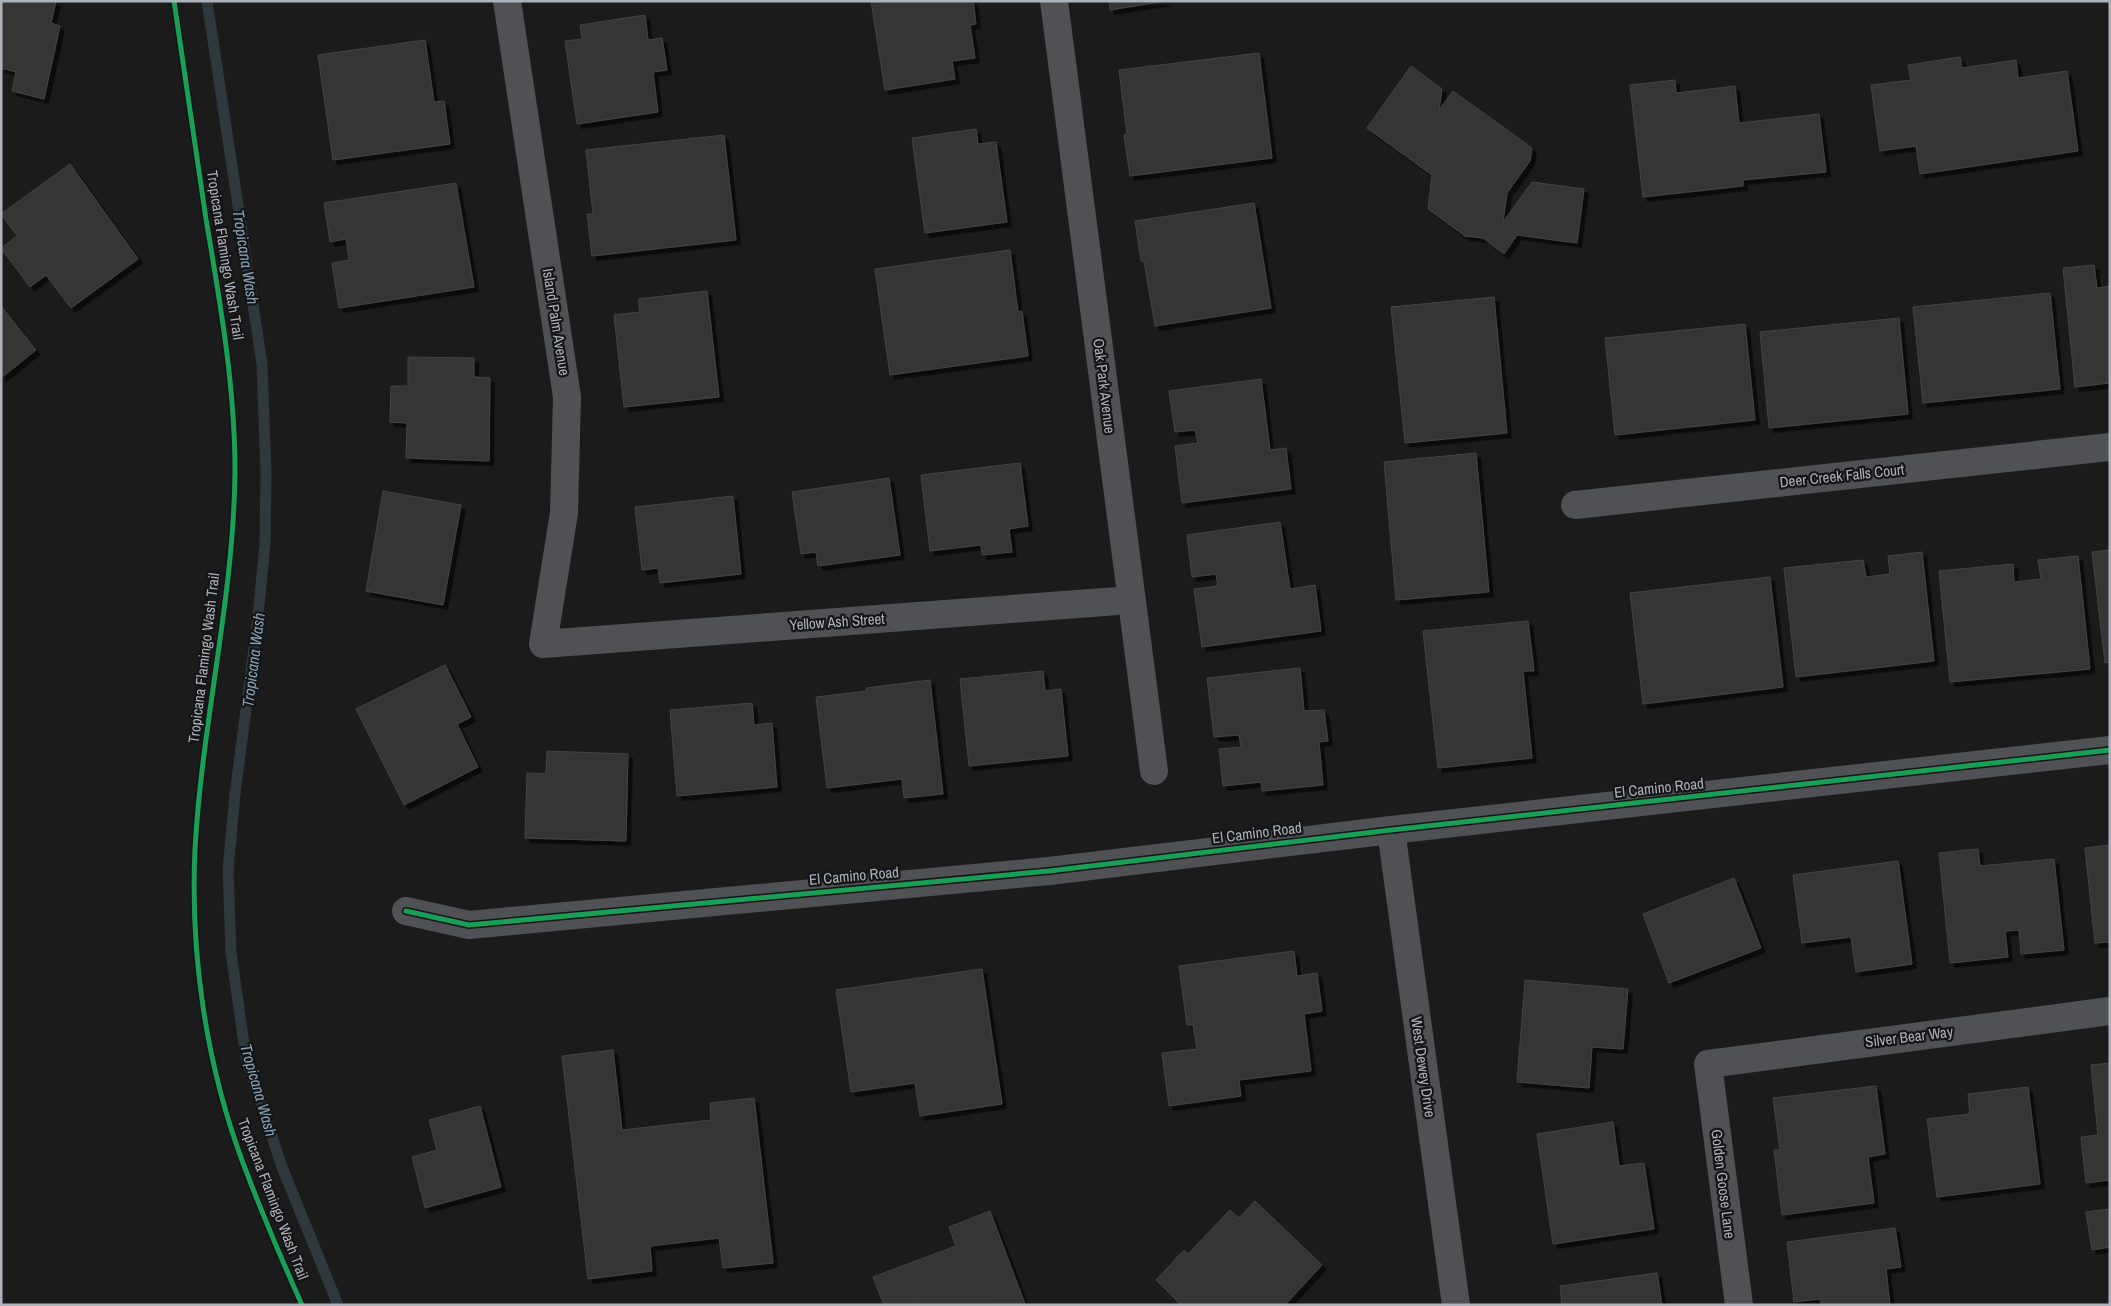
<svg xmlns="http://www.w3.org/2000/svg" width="2111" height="1306" font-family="'Archivo Narrow',sans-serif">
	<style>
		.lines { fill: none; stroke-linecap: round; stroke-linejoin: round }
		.stream { stroke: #2e383d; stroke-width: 11 }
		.building { fill: #343435; stroke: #434547; filter: url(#shadow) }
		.minor { stroke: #4f5154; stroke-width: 28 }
		.cycleway-casing { stroke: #151517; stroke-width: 8 }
		.cycleway { stroke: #1a9f57; stroke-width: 5 }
		.labels { text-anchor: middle; stroke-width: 4.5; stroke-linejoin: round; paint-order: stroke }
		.street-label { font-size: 15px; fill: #adb3bb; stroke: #151517 }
		.water-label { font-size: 16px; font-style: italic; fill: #85a3b5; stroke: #151517 }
	</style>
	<defs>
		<filter id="shadow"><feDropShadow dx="4.5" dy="4.5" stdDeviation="0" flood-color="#0009"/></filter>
	</defs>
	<rect width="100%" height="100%" fill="#1b1b1b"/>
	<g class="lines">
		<path class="stream" d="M207 1 262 364 266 473 265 545 257 625 235 794 228 870 231 952 246 1058 282 1167 338 1305"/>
	</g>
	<path class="building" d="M1 1H56L51 23 60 26 44 99 12 91 16 72 1 68Z
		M871 1H973L976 24 970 25 975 58 952 61 955 79 885 90Z
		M1109 1H1166L1110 10Z
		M645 15 648 40 662 38 667 70 653 72 658 112 577 124 565 41 582 39 580 25Z
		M425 40 434 102 444 101 450 144 333 160 318 55Z
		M1259 53 1272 158 1130 176 1124 135 1127 134 1119 70Z
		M1960 57 1962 68 2016 60 2018 78 2067 71 2078 151 1920 174 1916 146 1880 151 1871 85 1911 80 1908 65Z
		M1411 66 1442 89 1439 110 1453 91 1532 148 1530 161 1507 193 1503 222 1532 182 1584 189 1577 243 1517 235 1504 254 1483 238 1465 236 1428 209 1432 175 1367 128Z
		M1675 80 1676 93 1735 86 1739 123 1819 114 1826 172 1743 180V186L1643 197 1630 85Z
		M976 129 978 144 996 142 1007 222 925 233 912 138Z
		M724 135 736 240 592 256 587 214H593L586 150Z
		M70 164 138 259 71 308 46 275 30 287 1 248 17 236 1 214Z
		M456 183 474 287 339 308 332 263 349 260 346 239 330 242 324 203Z
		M1254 203 1271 308 1155 326 1144 261H1141L1135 221Z
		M1010 250 1018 312 1022 311 1028 356 890 375 875 269Z
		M2094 265 2097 288 2110 286V383L2075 387 2063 268Z
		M707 291 719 397 624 407 614 315 640 312 638 299Z
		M2050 293 2060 389 1923 403 1913 307Z
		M1494 297 1507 433 1405 443 1391 307Z
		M1 306 36 350 1 378Z
		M1899 318 1908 414 1769 428 1760 332Z
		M1745 324 1755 420 1615 435 1605 338Z
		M408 357 474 358V377L490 378 489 461 406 458 407 423 390 422 391 386H408Z
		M1261 379 1270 450 1286 448 1291 489 1182 503 1175 446 1198 443 1195 430 1175 432 1169 391Z
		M1476 453 1489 592 1396 600 1384 462Z
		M1020 463 1028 526 1009 529 1012 552 982 555 981 545 930 551 921 475Z
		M889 478 900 555 818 566 816 552 801 554 792 492Z
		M383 491 461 505 443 605 366 591Z
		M733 496 741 574 660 583 658 568 642 570 635 507Z
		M1280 522 1290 589 1315 585 1321 631 1202 647 1194 589 1218 586 1216 574 1192 577 1187 535Z
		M2110 550V662L2105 663 2092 552Z
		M1922 552 1934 661 1796 677 1784 568 1863 560 1866 577 1890 574 1888 556Z
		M2078 556 2090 669 1950 682 1939 571 2013 564 2014 582 2041 579 2038 560Z
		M1770 577 1783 687 1643 704 1630 593Z
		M1528 621 1534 671H1523L1532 758 1438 768 1423 631Z
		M445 665 471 717 457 724 478 767 404 805 356 709Z
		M1300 668 1304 711 1324 710 1328 741 1319 742 1323 785 1262 791 1261 782 1223 786 1219 749 1241 747 1239 735 1214 737 1207 678Z
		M1043 671 1045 691 1061 689 1068 756 969 766 960 679Z
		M930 680 943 794 904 798 902 779 827 788 816 697 867 691 866 688Z
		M752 703 754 725 772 723 777 787 677 796 670 710Z
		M547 751 628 754 626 841 525 838 527 773 546 774Z
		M2110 845V942L2095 943 2085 848Z
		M1978 849 1980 866 2054 859 2064 950 2021 954 2019 930 2005 931 2008 957 1950 963 1939 853Z
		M1898 861 1912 964 1856 972 1851 937 1802 943 1793 875Z
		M1734 878 1761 948 1669 983 1643 914Z
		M1294 951 1297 976 1317 973 1322 1011 1304 1014 1311 1071 1239 1080 1241 1096 1169 1106 1162 1053 1197 1049 1193 1025H1187L1179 966Z
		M982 969 1002 1104 920 1116 915 1083 851 1092 836 990Z
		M1525 980 1628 989 1623 1049 1592 1047 1589 1088 1517 1082Z
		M613 1050 622 1130 711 1120 710 1103 754 1098 773 1263 723 1268 719 1238 650 1246 652 1271 588 1279 562 1056Z
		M2110 1063V1180L2086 1183 2081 1137 2098 1135 2091 1065Z
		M1876 1086 1885 1154 1868 1157 1874 1203 1782 1215 1774 1150H1780L1773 1098Z
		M2028 1087 2040 1184 1937 1197 1927 1119 1970 1114 1968 1094Z
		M480 1106 501 1187 425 1208 412 1157 437 1150 429 1120Z
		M1613 1122 1619 1166 1644 1163 1654 1229 1553 1244 1537 1134Z
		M1255 1201 1322 1265 1285 1305H1181L1156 1280 1184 1250 1188 1254 1230 1210 1239 1218Z
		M2110 1209V1247L2092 1250 2086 1212Z
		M990 1211 1025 1304 918 1305 917 1302 910 1305H884L873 1277 956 1246 949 1227Z
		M1895 1228 1901 1267 1886 1269 1890 1305H1821L1820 1299 1794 1302 1787 1242Z
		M1657 1273 1662 1305H1562L1560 1286Z"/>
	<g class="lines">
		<path class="minor" d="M507 1 567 397 564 513 543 644 1131 600
			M1054 1 1154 771
			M1575 505 2110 447
			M1391 830 1456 1305
			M406 911 469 925 1049 871 1391 830 2110 750
			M1739 1305 1708 1064 2110 1011"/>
		<g class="cycleway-casing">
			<path id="cycleway" d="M174 1C185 74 195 147 206 219 220 302 235 386 235 471 234 597 202 722 195 849 190 954 206 1064 243 1163 261 1211 281 1258 302 1305
				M406 911 469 925 1049 871 1391 830 2110 750"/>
		</g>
		<use href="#cycleway" class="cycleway"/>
	</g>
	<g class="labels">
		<g class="street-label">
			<text transform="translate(225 255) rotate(81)" y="5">Tropicana Flamingo Wash Trail</text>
			<text transform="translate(556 322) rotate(81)" y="5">Island Palm Avenue</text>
			<text transform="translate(1104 386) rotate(83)" y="5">Oak Park Avenue</text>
			<text transform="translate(1842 476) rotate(-6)" y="5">Deer Creek Falls Court</text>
			<text transform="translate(837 622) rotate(-4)" y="5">Yellow Ash Street</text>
			<text transform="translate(204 658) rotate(-83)" y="5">Tropicana Flamingo Wash Trail</text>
			<text transform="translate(1659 788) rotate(-6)" y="5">El Camino Road</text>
			<text transform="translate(1257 833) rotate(-7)" y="5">El Camino Road</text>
			<text transform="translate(854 876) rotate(-5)" y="5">El Camino Road</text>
			<text transform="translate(1909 1037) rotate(-7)" y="5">Silver Bear Way</text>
			<text transform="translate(1423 1067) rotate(82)" y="5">West Dewey Drive</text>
			<text transform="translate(1723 1184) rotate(83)" y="5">Golden Goose Lane</text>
			<text transform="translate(273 1199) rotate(69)" y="5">Tropicana Flamingo Wash Trail</text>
		</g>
		<g class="water-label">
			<text transform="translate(246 257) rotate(81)" y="6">Tropicana Wash</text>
			<text transform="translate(253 660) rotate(-83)" y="6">Tropicana Wash</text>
			<text transform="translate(259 1090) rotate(74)" y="6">Tropicana Wash</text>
		</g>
	</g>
	<rect width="2111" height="1306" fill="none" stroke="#adb3bb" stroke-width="5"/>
</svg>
